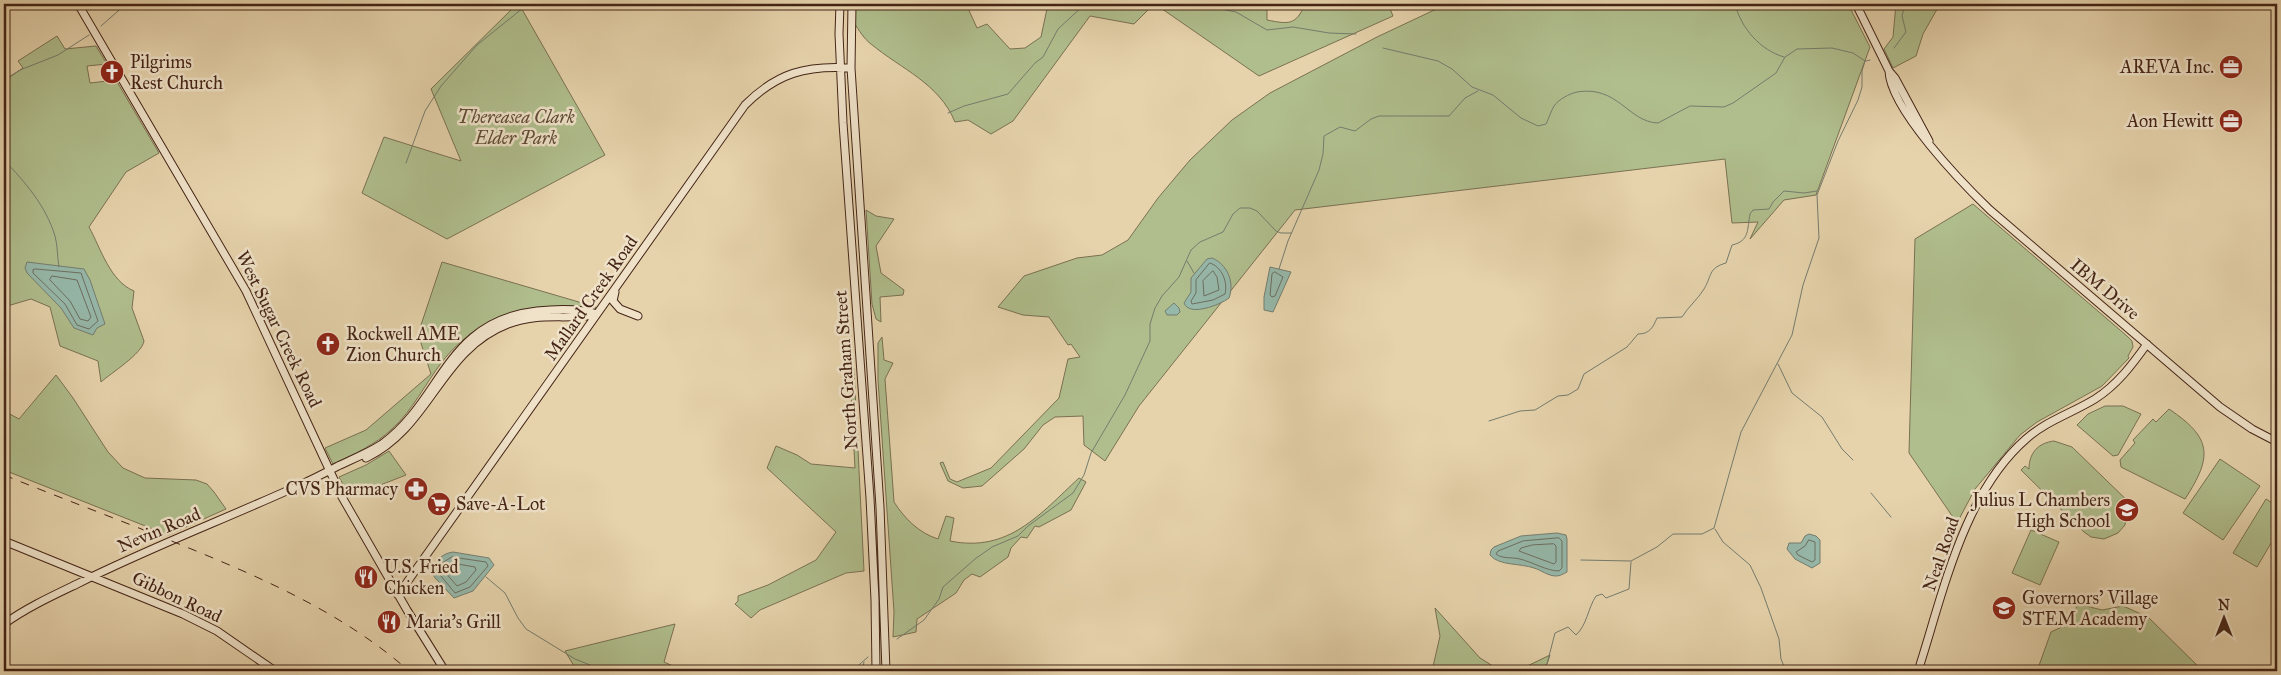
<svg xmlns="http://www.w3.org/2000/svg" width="2281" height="675" font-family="'IM FELL Great Primer',serif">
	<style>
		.green { fill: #b0be8d; stroke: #7a7152 }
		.water { fill: #96b8aa; stroke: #757d6f }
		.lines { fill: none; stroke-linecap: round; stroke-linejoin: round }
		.shore { stroke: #6d6e60; stroke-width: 1 }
		.stream { stroke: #757d6f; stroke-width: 1 }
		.secondary-casing { stroke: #442416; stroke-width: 9 }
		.secondary { stroke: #efe2c9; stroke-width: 7 }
		.rail { stroke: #442416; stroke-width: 1; stroke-dasharray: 9 9; stroke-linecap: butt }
		.labels { text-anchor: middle; stroke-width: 5; stroke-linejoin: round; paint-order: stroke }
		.poi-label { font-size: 18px; fill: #442416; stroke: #efe2c9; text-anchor: start }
		.park-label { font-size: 18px; font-style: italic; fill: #5f4a34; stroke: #efe2c9 }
		.street-label { font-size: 18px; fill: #442416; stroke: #efe2c9 }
	</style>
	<rect width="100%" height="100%" fill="#e6d3ac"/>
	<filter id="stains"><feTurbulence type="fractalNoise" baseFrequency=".004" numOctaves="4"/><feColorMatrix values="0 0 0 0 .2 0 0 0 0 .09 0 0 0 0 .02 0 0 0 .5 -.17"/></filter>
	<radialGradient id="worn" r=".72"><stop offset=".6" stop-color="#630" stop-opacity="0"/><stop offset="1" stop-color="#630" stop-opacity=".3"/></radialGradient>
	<path class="green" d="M517 4H519L605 155 447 239 362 193 384 137 461 161 431 89Z
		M856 4H966L977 28 987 24 1010 49 1025 48 1041 37 1048 4H1154L1134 24 1090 16 1013 121 991 134 968 120 955 122C939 83 901 69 871 44 864 39 859 30 854 23Z
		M1155 4H1263L1267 11V20C1288 24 1296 26 1305 4H1388L1393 16 1259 76Z
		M1447 4H1848L1870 47 1816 195 1784 200 1750 239 1758 222 1732 223 1725 159 1295 210 1139 406 1105 461 1084 445 1083 416 1055 417 1043 425 1024 449 982 486 963 488 948 481 940 463 943 462 950 479 957 482 991 468 1059 398 1068 359 1080 357 1071 344 1068 345 1049 317 1023 315 998 307 1024 276 1077 258 1102 255 1128 240 1158 198 1190 160 1232 120 1270 93 1377 37Z
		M1896 4H1940L1923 34 1916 56 1893 68 1884 49 1893 37Z
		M57 36 65 49 96 46 107 64 87 66 90 83 116 80 159 153 126 172 89 227C101 249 110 281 134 291L132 308 144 341C142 354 111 373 101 382L98 361 60 346 50 307 31 299 4 307V70L10 77 23 68 18 61Z
		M1973 204 2127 336 2132 341 2133 347 2128 356 2129 358 2102 386 2037 422 2020 435 1975 489 1957 523 1909 453 1915 239Z
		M866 210 876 216 894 219 876 246 881 273 904 290 903 295 880 297 881 322 876 319 872 304Z
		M442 262 596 307 594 311C536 307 480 312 442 362 425 384 413 410 392 429 375 445 354 454 333 464L325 448 366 430 431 374 418 334Z
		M882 337 884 360 893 363 885 379 894 502C905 519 919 533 938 539L946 516 954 518 950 541C1009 553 1040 514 1079 478L1086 482 1071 510 1039 527 1035 526 1027 538 1021 537 1011 548 1008 557 980 577 972 574 964 580 956 593 917 619 916 632 893 637 894 612 878 380V343Z
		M849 359 854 369 864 571 846 573 760 610 751 618 735 604 738 601V596L768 585 816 560 836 532 767 468 776 446 797 455 811 464 855 468Z
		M56 375 73 398 108 452 123 468 145 478 196 480 207 484 214 492 226 509 168 535 4 470V411L19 419Z
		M2105 406H2123L2141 414 2118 455 2113 456 2077 425 2088 414Z
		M2169 409C2212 438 2213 456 2185 499L2121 467 2120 460 2135 443 2133 440 2153 419 2156 422Z
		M2054 441 2072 447 2136 509 2132 513 2127 510 2125 525 2118 533 2104 539 2091 537 2084 532 2021 470 2025 466 2029 469C2029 453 2038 443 2054 441Z
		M389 451 406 475 350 497 339 477 366 465Z
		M2220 459 2260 486 2223 540 2183 513Z
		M2266 499 2277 506V533L2257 567 2233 553Z
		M2031 530 2059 542 2040 585 2012 573Z
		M2078 604 2102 610 2123 606 2148 617 2203 671H2037L2051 632 2068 624Z
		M1435 608 1480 658 1501 671H1432L1440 636Z
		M675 624 664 662 684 671H577L565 651Z
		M1550 655 1547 664 1539 671H1517Z"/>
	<path class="water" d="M1212 258C1227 264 1235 282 1229 298 1220 305 1189 317 1184 303L1191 292V278L1207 259Z
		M27 262 84 269 90 280 105 324 97 328 93 335 74 328 61 308 27 273 25 268Z
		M1270 267 1291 272 1273 312 1264 310V297Z
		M1174 303 1179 308 1180 312 1177 315H1167L1165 311Z
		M1557 533 1566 535 1567 539V572C1563 574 1560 576 1556 576 1548 576 1541 570 1534 568 1520 563 1499 566 1490 555L1491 550 1494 547 1521 536Z
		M1809 534 1816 536 1820 540V563L1812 568 1795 559 1787 549 1789 543H1801L1805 536Z
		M453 552 489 558 494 565 473 591 454 598 435 578 431 570C435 561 443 553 453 552Z"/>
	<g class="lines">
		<path class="shore" d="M1210 263C1222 267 1228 282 1225 294L1213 300 1192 304 1191 301 1196 293V280Z
			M36 269 81 273 98 321 89 329 77 325 65 304 33 273V270Z
			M1213 271 1217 277 1219 290 1204 296 1203 281Z
			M1275 272 1283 277 1275 296 1272 297 1270 295 1272 274Z
			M52 276 77 280 91 317 88 321 80 319 70 301 50 280Z
			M1559 538 1562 541V568L1559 571C1547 571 1532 562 1520 559 1512 557 1502 559 1496 554L1498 551 1523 541Z
			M1809 540 1815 542V560L1812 562 1798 555 1796 552 1805 546Z
			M1554 544 1556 546V562L1554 564 1519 551 1521 548 1532 545Z
			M452 557 486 562 488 566 470 587 455 593 436 570 441 564Z
			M452 563 475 567 476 570 466 582 457 586 444 571Z"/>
		<path class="stream" d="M1196 4 1236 12 1267 30 1293 27 1329 33 1356 34
			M1735 4C1741 28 1760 50 1784 57
			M101 26 126 4
			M1383 48 1438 61 1452 69 1472 87 1493 95 1521 118 1538 126 1546 124C1549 118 1551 111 1554 106 1559 99 1569 94 1577 92 1618 85 1628 122 1658 123L1690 106 1724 107 1733 103 1776 73 1785 57 1797 49 1832 48 1853 53 1865 61
			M1894 48 1906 32 1902 16 1905 4
			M1866 61 1870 60
			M4 80 20 70 58 55 89 35
			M948 113 964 106 1008 94 1035 63 1043 57 1058 29 1084 5 1097 4
			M4 160C25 182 46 206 55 236 58 247 57 257 59 267
			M406 163 425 111 441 86 477 45 528 4
			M1187 261 1194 273
			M1279 269 1288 241 1319 170 1323 154 1324 136 1340 127 1355 131 1371 119 1379 116H1449L1465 98 1478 91
			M1778 364 1792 393 1822 417 1842 449 1853 460
			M1489 421 1520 411 1535 410 1558 396 1568 395 1578 389 1584 374 1627 347 1638 334C1650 334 1653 327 1657 318L1682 317C1688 307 1698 299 1704 289 1712 276 1708 268 1726 263L1732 245C1750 241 1747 229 1750 214L1753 210 1769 209 1773 202 1784 191 1804 193 1817 191
			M1871 493 1891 517
			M1715 529 1723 542 1750 565 1761 588 1779 639 1781 659 1786 671
			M1581 560 1631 561 1657 547 1673 534H1702L1714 528 1741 432 1792 335 1803 285 1819 238 1817 195 1838 141 1858 100 1862 87V71L1865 61
			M486 577 505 593 518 618 526 629 575 659 605 671
			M897 639 924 620 939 599 943 587 975 559 992 547 1018 536 1028 526 1073 493 1084 475 1091 453 1125 395 1150 341V324L1155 308 1162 296 1179 277 1191 250 1200 242 1223 232 1233 214 1240 208H1250L1257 211 1276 231 1281 233H1291
			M644 671H652
			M852 671 868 657
			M862 671 864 662
			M1539 671 1547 664 1555 633 1568 627 1576 635C1587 625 1588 608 1596 596L1602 594 1606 598 1629 589 1631 562"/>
		<g class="secondary-casing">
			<path id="secondary" d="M78 4 246 291 342 497 407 610 445 671
				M840 4 839 34 843 123 870 498 875 600 876 671
				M852 4 851 68 880 507 886 671
				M1856 4 1891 75
				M1929 141 1895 78 1889 71C1890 109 1963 184 1990 210L2220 407 2252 429 2277 442
				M615 292 613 301 620 309 638 316
				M366 458C431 427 440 350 508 324 539 312 564 320 594 315
				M4 541 183 614 217 631 275 671
				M398 595 745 105C777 73 806 65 851 68
				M4 624C26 608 52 596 77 584 147 549 220 521 291 489 307 482 323 474 338 466 353 459 368 453 382 444 443 400 445 321 537 311 556 309 579 308 597 314
				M1918 671C1943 594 1963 494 2026 439 2046 421 2072 413 2095 399 2117 385 2132 365 2147 344"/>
		</g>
		<use href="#secondary" class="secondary"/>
		<path class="rail" d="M4 475C73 503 144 529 213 558 284 588 351 620 409 671"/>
	</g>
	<defs>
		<g id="office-disc" transform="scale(1.25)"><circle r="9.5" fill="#8f2418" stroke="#efe2c9"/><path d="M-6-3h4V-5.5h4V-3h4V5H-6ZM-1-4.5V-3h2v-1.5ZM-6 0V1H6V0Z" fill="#fff"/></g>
		<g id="church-disc" transform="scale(1.25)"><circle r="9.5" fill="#8f2418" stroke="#efe2c9"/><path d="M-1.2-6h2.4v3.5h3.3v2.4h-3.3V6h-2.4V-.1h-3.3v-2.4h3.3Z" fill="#fff"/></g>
		<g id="pharmacy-disc" transform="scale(1.25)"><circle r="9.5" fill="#8f2418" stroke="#efe2c9"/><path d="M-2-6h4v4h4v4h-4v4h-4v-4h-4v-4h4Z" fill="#fff"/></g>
		<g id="supermarket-disc" transform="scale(1.25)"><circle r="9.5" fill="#8f2418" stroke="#efe2c9"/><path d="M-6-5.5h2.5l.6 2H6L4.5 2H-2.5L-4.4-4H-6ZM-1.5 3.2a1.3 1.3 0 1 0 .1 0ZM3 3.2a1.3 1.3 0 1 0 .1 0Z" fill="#fff"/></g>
		<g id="school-disc" transform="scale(1.25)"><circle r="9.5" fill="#8f2418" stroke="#efe2c9"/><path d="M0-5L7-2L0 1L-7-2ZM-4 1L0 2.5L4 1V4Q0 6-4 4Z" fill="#fff"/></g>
		<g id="restaurant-disc" transform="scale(1.25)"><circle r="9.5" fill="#8f2418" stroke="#efe2c9"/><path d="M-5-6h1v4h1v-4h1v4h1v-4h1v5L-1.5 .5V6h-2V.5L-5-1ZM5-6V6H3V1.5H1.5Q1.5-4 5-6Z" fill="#fff"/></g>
	</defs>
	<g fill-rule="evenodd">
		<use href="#office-disc" x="2231" y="67"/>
		<use href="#church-disc" x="112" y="72"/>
		<use href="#office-disc" x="2231" y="121"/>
		<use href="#church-disc" x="328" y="344"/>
		<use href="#pharmacy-disc" x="416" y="489"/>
		<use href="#supermarket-disc" x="439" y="504"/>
		<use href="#school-disc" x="2127" y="510"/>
		<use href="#restaurant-disc" x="366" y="577"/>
		<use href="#school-disc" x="2004" y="608"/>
		<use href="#restaurant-disc" x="389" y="622"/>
	</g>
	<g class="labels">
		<g class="poi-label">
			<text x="130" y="68">Pilgrims<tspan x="130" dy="21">Rest Church</tspan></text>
			<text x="2214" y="73" text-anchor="end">AREVA Inc.</text>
			<text x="2214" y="127" text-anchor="end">Aon Hewitt</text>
			<text x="346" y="340">Rockwell AME<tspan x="346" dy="21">Zion Church</tspan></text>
			<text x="398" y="495" text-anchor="end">CVS Pharmacy</text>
			<text x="2110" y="506" text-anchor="end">Julius L Chambers<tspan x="2110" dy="21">High School</tspan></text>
			<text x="456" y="510">Save-A-Lot</text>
			<text x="384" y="573">U.S. Fried<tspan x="384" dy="21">Chicken</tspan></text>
			<text x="2022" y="604">Governors' Village<tspan x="2022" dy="21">STEM Academy</tspan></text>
			<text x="406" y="628">Maria's Grill</text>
		</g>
		<g class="park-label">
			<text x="516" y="123">Thereasea Clark<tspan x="516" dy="21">Elder Park</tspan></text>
		</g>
		<g class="street-label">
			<text transform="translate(2105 289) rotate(40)" y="6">IBM Drive</text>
			<text transform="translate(591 298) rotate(-55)" y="6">Mallard Creek Road</text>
			<text transform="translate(279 329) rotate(64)" y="6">West Sugar Creek Road</text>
			<text transform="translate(846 370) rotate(-94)" y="6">North Graham Street</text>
			<text transform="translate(159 530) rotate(-23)" y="6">Nevin Road</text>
			<text transform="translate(1941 554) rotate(-71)" y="6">Neal Road</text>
			<text transform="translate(177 597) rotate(25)" y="6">Gibbon Road</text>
		</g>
	</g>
	<rect width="2281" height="675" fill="none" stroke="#e6d3ac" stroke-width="20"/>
	<rect x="5" y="5" width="2271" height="665" fill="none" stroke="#442416" stroke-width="2.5"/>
	<rect x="10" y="10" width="2261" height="655" fill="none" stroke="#442416"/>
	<g transform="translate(2224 618)" stroke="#efe2c9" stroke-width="4" paint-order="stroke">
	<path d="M0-4L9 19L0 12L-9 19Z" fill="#442416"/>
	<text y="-8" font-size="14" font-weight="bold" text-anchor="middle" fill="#442416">N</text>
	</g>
	<rect width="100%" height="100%" filter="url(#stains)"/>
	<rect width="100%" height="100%" fill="url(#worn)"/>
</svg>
